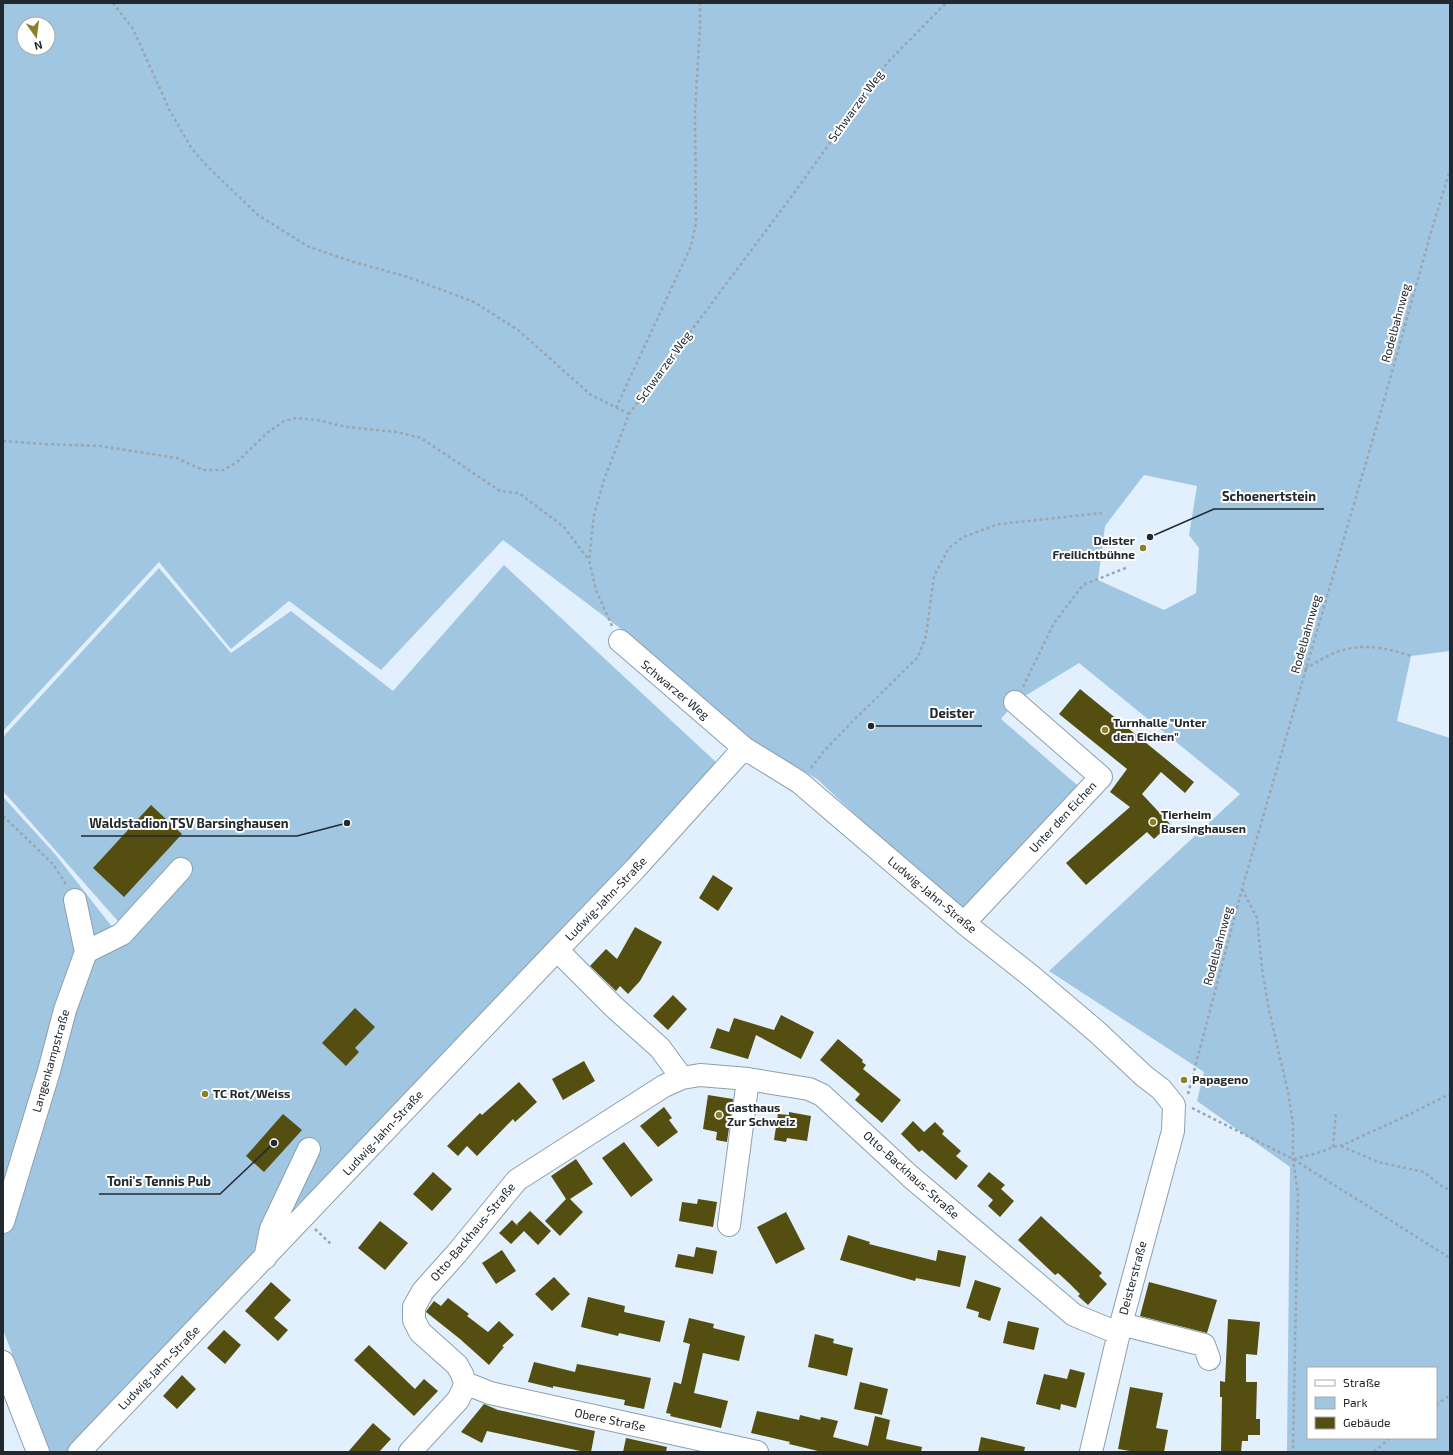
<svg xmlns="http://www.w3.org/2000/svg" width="1453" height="1455" font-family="'Exo 2',sans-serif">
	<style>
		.green { fill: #a1c6e1; fill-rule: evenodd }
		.building { fill: #544e11 }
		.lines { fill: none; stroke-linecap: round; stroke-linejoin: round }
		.minor-casing { stroke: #8d9fac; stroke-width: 24 }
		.path { stroke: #9aa6af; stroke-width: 2.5; stroke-dasharray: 3 3; stroke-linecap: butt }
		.minor { stroke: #fff; stroke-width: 22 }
		.poi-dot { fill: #898027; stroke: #fff; stroke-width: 1.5 }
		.labels { text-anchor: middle; stroke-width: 4; stroke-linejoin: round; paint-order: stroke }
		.street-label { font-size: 12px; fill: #21282e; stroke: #fff }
		.poi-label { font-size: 12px; font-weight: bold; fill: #21282e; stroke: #fff; text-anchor: start }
		.leader { fill: none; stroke: #21282e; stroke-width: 1.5 }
		.callout-dot { fill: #21282e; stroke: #fff; stroke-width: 1.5 }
		.callout-label { font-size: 13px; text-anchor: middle; font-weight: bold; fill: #21282e; stroke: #fff; stroke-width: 4; stroke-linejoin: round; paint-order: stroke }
	</style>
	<rect width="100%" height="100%" fill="#e1f0fc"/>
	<path class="green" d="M3 3H1450V651L1411 656 1397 721 1450 738V1452H1287L1290 1167 1197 1101 1204 1072 1049 971 1240 794 1079 663 1015 702 1001 719 1077 785 962 914 817 779 750 741 629 635 503 540 381 670 289 601 231 649 159 562 3 731ZM24 24H48V48H24ZM1144 475 1197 486 1189 535 1199 548 1196 593 1164 610 1098 580 1105 526ZM1308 1368H1436V1438H1308Z
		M504 565 718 764 381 1123 291 1211 296 1215 67 1452H50L3 1330V797L55 854 124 942 132 937 3 791V737L159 568 231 653 291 611 393 691Z"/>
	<path class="building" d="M1080 689 1194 782 1185 793 1161 772 1142 794 1170 824 1154 839 1147 832 1086 885 1066 863 1130 807 1110 792 1127 769 1059 714Z
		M151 805 182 834 124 897 93 868Z
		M713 875 733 888 718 911 699 898Z
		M635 927 662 942 640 981 628 994 620 986 616 991 590 966 606 949 617 959Z
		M673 995 687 1009 668 1030 653 1016Z
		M355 1008 375 1027 355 1048 359 1052 346 1066 322 1043Z
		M781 1015 814 1032 801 1059 756 1035 748 1059 710 1048 717 1028 729 1032 734 1018 774 1030Z
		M838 1039 863 1060 862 1062 866 1065 863 1069 901 1100 882 1123 855 1100 860 1094 820 1060Z
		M584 1061 595 1081 563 1100 552 1079Z
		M519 1082 537 1102 515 1122 513 1119 477 1156 467 1146 458 1156 447 1146 480 1113 482 1115Z
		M708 1095 733 1099 727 1142 716 1140 717 1132 703 1129Z
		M664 1107 672 1118 669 1120 678 1132 658 1147 640 1126Z
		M789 1112 811 1116 807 1141 787 1138 786 1142 774 1140 778 1114 789 1115Z
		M283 1114 302 1130 264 1172 246 1156Z
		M913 1121 924 1132 935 1122 944 1131 942 1134 961 1151 956 1156 968 1166 956 1180 922 1150 919 1152 901 1134Z
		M624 1142 653 1180 631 1197 602 1158Z
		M576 1159 593 1184 570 1199 583 1212 560 1236 545 1221 566 1199 551 1176Z
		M433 1172 452 1189 432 1211 413 1194Z
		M989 1172 1005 1185 1001 1189 1014 1201 1000 1217 988 1206 993 1200 977 1186Z
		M698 1199 717 1202 713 1227 679 1221 682 1202 697 1204Z
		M530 1211 551 1231 538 1245 524 1231 511 1244 499 1233 512 1220 518 1226 517 1224Z
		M786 1212 805 1249 776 1264 757 1227Z
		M1041 1216 1102 1273 1099 1276 1107 1284 1088 1305 1078 1296 1080 1294 1070 1284 1058 1273 1055 1275 1018 1240Z
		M380 1221 408 1243 385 1270 358 1248Z
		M848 1235 870 1242 869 1244 936 1261 938 1250 966 1256 960 1287 916 1278 915 1281 840 1260Z
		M696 1247 717 1251 713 1274 675 1267 678 1254 694 1257Z
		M502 1250 516 1271 496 1284 482 1263Z
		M554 1277 570 1294 552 1311 535 1294Z
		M975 1280 1001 1288 990 1321 978 1317 979 1312 966 1308Z
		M271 1282 291 1300 274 1318 288 1330 278 1341 245 1311Z
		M1149 1282 1217 1300 1207 1333 1140 1316Z
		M588 1297 625 1306 624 1312 665 1321 660 1342 619 1333 618 1336 581 1327Z
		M448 1298 469 1314 467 1316 488 1332 499 1321 514 1335 502 1346 504 1347 489 1365 460 1339 426 1312 427 1310 434 1301 441 1306Z
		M689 1318 714 1324 713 1328 745 1336 739 1361 703 1353 694 1393 728 1401 721 1428 670 1416 671 1414 666 1413 674 1382 681 1384 690 1344 683 1342Z
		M1228 1319 1260 1322 1257 1355 1246 1354V1382H1257L1256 1419H1260V1435H1248V1441H1242L1241 1452H1221L1222 1397H1220V1381L1225 1382Z
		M1008 1321 1039 1328 1034 1350 1003 1343Z
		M224 1330 241 1345 225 1364 207 1348Z
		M815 1334 834 1339 833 1343 853 1348 847 1376 808 1367Z
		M369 1345 415 1389 424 1379 438 1391 414 1416 354 1360Z
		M534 1362 575 1372 577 1364 651 1378 644 1409 624 1405 625 1400 553 1386V1388L528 1382Z
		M1070 1369 1085 1373 1076 1408 1061 1404 1060 1410 1036 1404 1044 1374 1067 1379Z
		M182 1375 196 1389 177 1409 163 1396Z
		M860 1382 888 1389 882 1415 854 1409Z
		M1130 1387 1163 1393 1156 1428 1168 1430 1164 1452H1136L1118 1449Z
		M484 1404 498 1410 595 1431 591 1452H585L487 1431 482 1443 461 1432Z
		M757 1411 799 1420 800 1415 820 1420 821 1417 838 1421 833 1437 868 1446 875 1416 890 1420 886 1439 922 1447 921 1452H822L789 1444 790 1442 751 1433Z
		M373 1423 391 1439 379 1452H348Z
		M981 1437 1025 1447 1024 1452H978Z
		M626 1438 667 1447 666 1452H623Z"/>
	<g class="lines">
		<g class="minor-casing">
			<path id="minor" d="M620 641 744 748 799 782 964 923 1031 976 1096 1031 1144 1076 1161 1089 1174 1105 1173 1131 1121 1324 1091 1452
				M964 923 1101 777 1015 702
				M557 950 614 1007 660 1048 682 1078
				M86 952 122 934 181 869
				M3 1222 49 1071 65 1010 86 952 75 900
				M729 1225 748 1079
				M265 1258 271 1229 309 1149
				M1121 1324 1204 1345 1209 1359
				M3 1362 38 1452
				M465 1383 490 1393 757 1452
				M79 1452 557 950 635 869 744 748
				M410 1452 458 1400 463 1390 465 1383 462 1374 457 1365 420 1332 414 1320V1307L423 1291 457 1253 517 1180 664 1086 682 1078 700 1075 748 1079 809 1089 822 1095 911 1177 1074 1315 1118 1333"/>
		</g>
		<path class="path" d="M113 3 133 29 170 111 192 149 207 166 258 215 309 247 354 262 408 277 474 302 518 330 591 395 629 414
			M616 408 691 246 696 223 695 112 700 26V3
			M3 441 44 444 100 446 177 458 203 470H224L237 462 267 433 284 421 296 418 317 420 347 427 397 432 421 438 500 491 519 493 564 527 588 559
			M612 626 596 590 589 560 594 515 604 480 629 414 794 193 887 63 946 3
			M1305 669C1314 664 1323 658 1332 654 1359 642 1384 647 1411 656
			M1023 687 1054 623 1083 585 1128 567
			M811 768 825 750 852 722 918 657 926 636 934 576 949 548 963 537 999 524 1102 513
			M3 816 53 864 67 886
			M1242 889 1257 918 1262 969 1269 1010 1288 1092 1293 1124V1159L1298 1194 1293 1452
			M1188 1094 1242 889 1385 397 1431 232 1450 170
			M1192 1108 1293 1159 1450 1258
			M1341 1146 1378 1162 1424 1172 1444 1188 1450 1189
			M1333 1147 1336 1111
			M1294 1159 1321 1152 1333 1147 1340 1146 1402 1118 1450 1094
			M315 1229 332 1245
			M1436 1405 1450 1395
			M1374 1452 1390 1438"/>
		<use href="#minor" class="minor"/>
	</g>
	<g class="poi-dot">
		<circle cx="1143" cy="548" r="4"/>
		<circle cx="1105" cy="730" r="4"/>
		<circle cx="1153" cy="822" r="4"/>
		<circle cx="1184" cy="1080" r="4"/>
		<circle cx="205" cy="1094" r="4"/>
		<circle cx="719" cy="1115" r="4"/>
	</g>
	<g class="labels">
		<g class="street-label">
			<text transform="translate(856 106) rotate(-54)" y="4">Schwarzer Weg</text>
			<text transform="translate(1396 323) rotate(-75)" y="4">Rodelbahnweg</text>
			<text transform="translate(664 367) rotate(-54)" y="4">Schwarzer Weg</text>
			<text transform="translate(1306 634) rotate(-74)" y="4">Rodelbahnweg</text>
			<text transform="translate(675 690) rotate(40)" y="4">Schwarzer Weg</text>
			<text transform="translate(1063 817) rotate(-47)" y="4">Unter den Eichen</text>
			<text transform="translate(932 895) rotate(40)" y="4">Ludwig-Jahn-Straße</text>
			<text transform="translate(606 899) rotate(-46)" y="4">Ludwig-Jahn-Straße</text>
			<text transform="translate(1218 946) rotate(-75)" y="4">Rodelbahnweg</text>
			<text transform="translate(51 1061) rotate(-74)" y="4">Langenkampstraße</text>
			<text transform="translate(383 1133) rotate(-47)" y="4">Ludwig-Jahn-Straße</text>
			<text transform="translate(911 1175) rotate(42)" y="4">Otto-Backhaus-Straße</text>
			<text transform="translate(473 1232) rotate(-50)" y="4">Otto-Backhaus-Straße</text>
			<text transform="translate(1133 1278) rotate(-75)" y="4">Deisterstraße</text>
			<text transform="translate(159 1368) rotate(-46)" y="4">Ludwig-Jahn-Straße</text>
			<text transform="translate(610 1420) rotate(12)" y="4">Obere Straße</text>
		</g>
		<g class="poi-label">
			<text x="1135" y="545" text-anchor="end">Deister<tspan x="1135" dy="14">Freilichtbühne</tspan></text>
			<text x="1113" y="727">Turnhalle "Unter<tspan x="1113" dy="14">den Eichen"</tspan></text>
			<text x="1161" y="819">Tierheim<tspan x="1161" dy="14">Barsinghausen</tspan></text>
			<text x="1192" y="1084">Papageno</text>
			<text x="213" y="1098">TC Rot/Weiss</text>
			<text x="727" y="1112">Gasthaus<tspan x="727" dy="14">Zur Schweiz</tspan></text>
		</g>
	</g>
	<path class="leader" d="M1150 537L1214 509H1324M871 726L922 726H982M347 823L297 836H81M274 1143L220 1194H99"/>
	<g class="callout-dot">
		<circle cx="1150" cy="537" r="4"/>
		<circle cx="871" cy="726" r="4"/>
		<circle cx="347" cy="823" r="4"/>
		<circle cx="274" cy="1143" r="4"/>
	</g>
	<g class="callout-label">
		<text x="1269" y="501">Schoenertstein</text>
		<text x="952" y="718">Deister</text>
		<text x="189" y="828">Waldstadion TSV Barsinghausen</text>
		<text x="159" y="1186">Toni's Tennis Pub</text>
	</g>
	<rect width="1453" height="1455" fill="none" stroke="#21282e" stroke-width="8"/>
	<rect x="1307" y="1367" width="130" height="72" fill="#ffffff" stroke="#a6a9ab"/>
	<rect x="1315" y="1380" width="20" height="6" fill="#ffffff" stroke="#a6a9ab"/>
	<text x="1343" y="1387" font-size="12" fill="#21282e">Straße</text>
	<rect x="1315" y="1397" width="20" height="12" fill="#a1c6e1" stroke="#a6a9ab"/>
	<text x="1343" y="1407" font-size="12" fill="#21282e">Park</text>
	<rect x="1315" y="1417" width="20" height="12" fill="#544e11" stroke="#a6a9ab"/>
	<text x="1343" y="1427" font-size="12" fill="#21282e">Gebäude</text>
	<g transform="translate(36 36) rotate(166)"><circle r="19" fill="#ffffff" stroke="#a6a9ab"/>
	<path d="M0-3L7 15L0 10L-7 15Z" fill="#898027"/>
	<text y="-6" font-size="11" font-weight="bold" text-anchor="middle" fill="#21282e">N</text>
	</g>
</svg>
